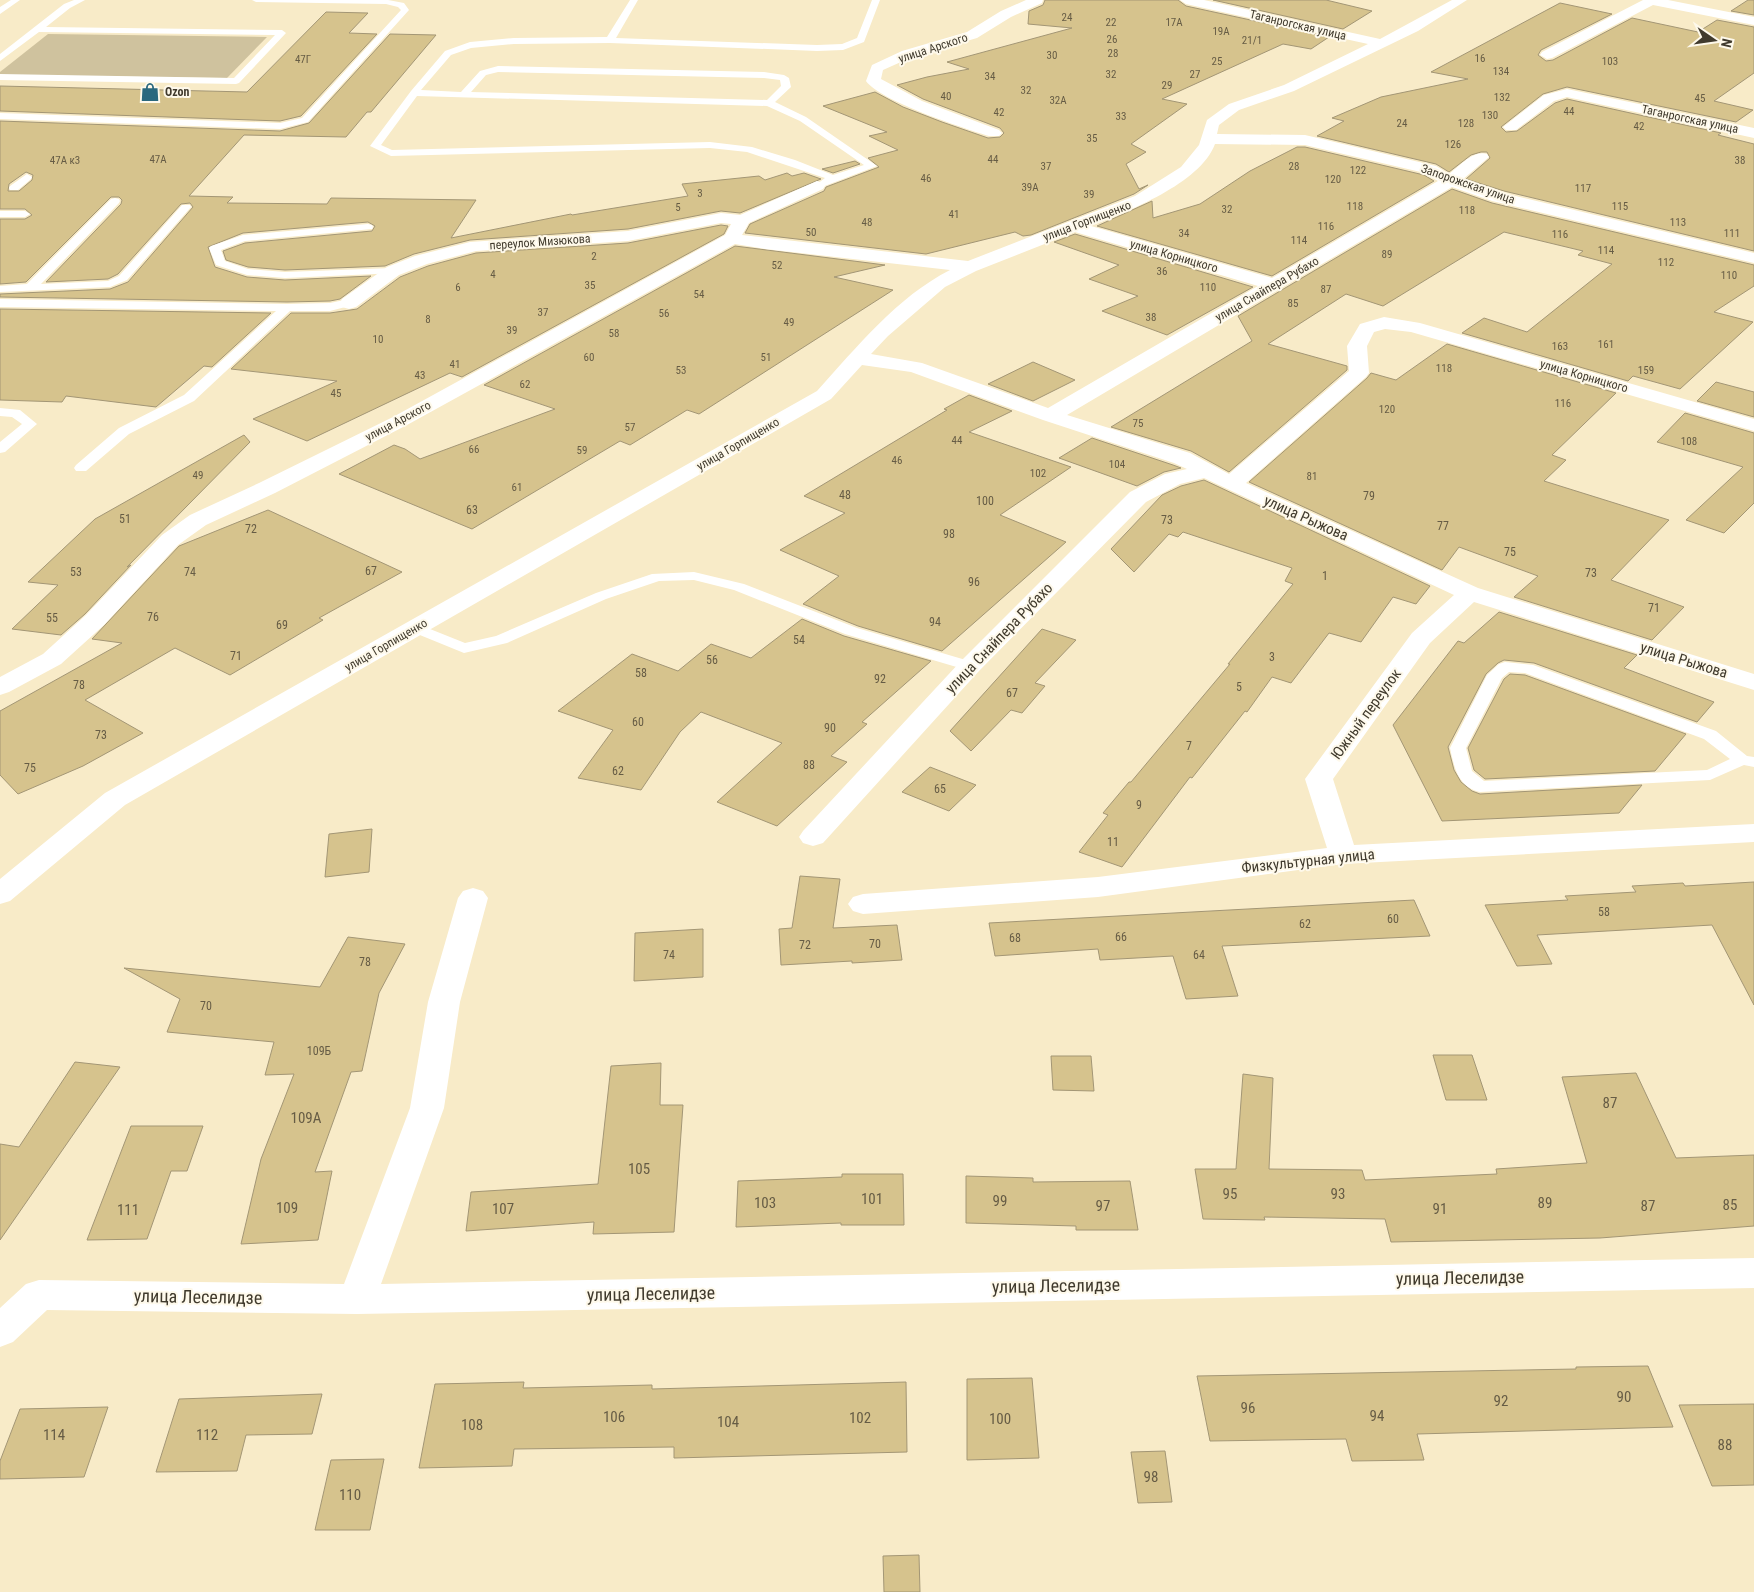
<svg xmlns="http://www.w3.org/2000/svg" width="1754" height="1592" font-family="'Roboto Condensed',sans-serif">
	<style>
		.green { fill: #cfc29e }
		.building { fill: #d6c38d; stroke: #a39675; fill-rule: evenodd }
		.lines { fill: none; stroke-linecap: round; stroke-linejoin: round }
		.lane { fill: #fff; fill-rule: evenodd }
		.street { fill: #fff; fill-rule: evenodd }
		.labels { text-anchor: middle; stroke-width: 4; stroke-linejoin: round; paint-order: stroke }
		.far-number-label { font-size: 11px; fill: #665c45 }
		.far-street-label { font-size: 12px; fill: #403a2d; stroke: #fef9eb }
		.far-poi-label { font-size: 12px; font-weight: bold; fill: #403a2d; stroke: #fef9eb; text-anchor: start }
		.number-label { font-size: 12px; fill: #665c45 }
		.street-label { font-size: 15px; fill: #403a2d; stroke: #fef9eb }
		.near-number-label { font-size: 15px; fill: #665c45 }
		.near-street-label { font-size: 18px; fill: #403a2d; stroke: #fef9eb }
	</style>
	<rect width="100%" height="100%" fill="#f8ebc8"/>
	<path class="green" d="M48 34 267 37 227 78 0 75V72Z"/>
	<path class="building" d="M1045 0H1178L1186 6 1329 37 1311 49 1283 44 1162 99 1187 104 1131 144 1146 152 1126 164 1139 189 1148 185 1134 194 1031 235 1023 236 1015 232 926 254 745 233 750 224 824 191 826 187 879 167 868 158 898 150 869 136 887 132 823 106 875 92 903 107 942 122 988 138 1000 137 1004 133 1000 128 923 99 897 85 927 77 969 69 947 62 1072 28 1028 24 1029 11 1043 5Z
		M1213 0H1326L1372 11 1343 29Z
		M1748 0H1754V15L1731 11Z
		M1560 3 1612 14 1541 50 1538 55 1546 61 1553 60 1632 18 1698 32 1717 20 1754 27V73L1714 101 1753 110 1736 122 1567 87 1543 94 1501 127 1506 132 1517 131 1555 103 1567 99 1721 133 1718 135 1754 144V251L1504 191 1466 179 1490 158 1487 152H1481L1471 155 1449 172 1436 164 1317 136 1344 121 1332 118 1381 97 1468 79 1431 72Z
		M326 12 368 13 349 33 377 34 301 116 280 121 0 111V86L247 92Z
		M390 34 436 35 371 112H367L346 137 244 135 189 196 233 197 227 203 327 204 331 198 476 200 451 238 571 214 572 215 688 196 682 184 759 176 765 180 787 173 792 176 804 173 821 179 740 213 721 211 628 229 470 240 414 254 385 266 285 270 248 267 226 260 223 251 245 243 372 231 375 226 368 222 243 233 208 247 215 267 247 277 285 280 371 276 340 299 330 301 287 302 0 297V294L110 289 128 282 193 207 190 203 181 204 118 274 108 279 46 282 121 204 122 200 119 197H111L26 282 0 284V219H25L32 215 25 209H0V121L280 131 309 123ZM26 172 33 175 32 180 19 191H8L9 184Z
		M1297 147H1305L1424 175 1434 181 1272 276 1097 226 1152 201 1153 218 1200 204 1250 171Z
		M855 161 860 164 833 173 822 169Z
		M1452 189 1492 203 1754 265V286L1714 312 1753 322 1680 389 1633 376 1628 381 1462 333 1484 318 1527 332 1612 264 1578 255 1583 251 1504 232 1383 306 1346 294 1268 344 1347 366V370L1229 472 1191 451 1111 427 1252 341 1238 316Z
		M721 225 728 226 724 234 462 377 450 373 307 441 253 419 337 381 231 369 291 313H330L357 309 400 277 428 266 476 253 628 243Z
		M1075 234 1253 287 1167 335 1102 311 1138 296 1089 279 1119 265 1054 242Z
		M735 246 885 265 834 277 893 290 699 414 687 410 630 445 620 441 472 529 339 474 394 445 405 449 420 459 555 409 484 385Z
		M0 309 271 313 212 367 204 366 156 407 66 396 62 402 0 400Z
		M1447 344 1616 393 1552 455 1566 460 1544 481 1669 520 1611 580 1684 607 1652 640 1514 597 1538 576 1459 547 1442 570 1249 482 1367 378 1371 373 1396 380Z
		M1033 362 1075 380 1033 401 988 384Z
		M1716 382 1754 392V417L1697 401Z
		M969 395 1012 411 969 432 1071 467 1000 515 1066 542 942 651 858 626 803 604 839 576 780 550 845 513 804 496 947 410 944 409Z
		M1685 413 1754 433V503L1724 533 1686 520 1743 467 1657 442Z
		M244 435 250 442 127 567 131 565 85 614 61 635 12 629 58 585 28 582 95 519Z
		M1092 438 1173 465 1181 468 1164 472 1137 486 1059 458Z
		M1204 480 1430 586 1416 604 1393 597 1361 642 1329 633 1291 683 1272 677 1247 712 1245 711 1192 778 1190 777 1122 867 1079 852 1108 815 1103 813 1129 782H1131L1230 664H1228L1293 584 1285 581 1292 568 1183 532 1178 537 1169 534 1134 572 1111 549 1162 495 1181 486Z
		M268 510 402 572 319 618 323 620 230 675 175 648 85 700 143 733 83 766 18 794 0 775V711L122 643 92 639 179 546Z
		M1499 612 1637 655 1624 668 1714 702 1697 722 1534 663 1504 660 1498 663 1486 674 1448 747 1454 770 1461 782 1472 791 1480 794 1642 785 1619 813 1442 821 1393 725 1458 641 1464 643Z
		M802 619 844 636 931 661 862 722 867 724 831 756 847 762 777 826 717 802 782 743 701 712 680 732 641 790 578 778 613 730 558 711 632 654 678 671 711 644 751 658Z
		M1042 629 1076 640 1035 683 1045 686 1022 713 1011 710 971 751 950 731Z
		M1510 674 1525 675 1686 734 1655 771 1485 779 1474 770 1468 748 1504 679Z
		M930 767 976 785 949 811 902 792Z
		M372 829 369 872 325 877 329 834Z
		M800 876 840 879 833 928 897 925 902 960 852 963V961L781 965 779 929 792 928Z
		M1754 882V1005L1712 925 1537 935 1552 964 1517 966 1485 905 1568 900 1565 896 1636 892 1632 886 1683 883 1685 886Z
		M1414 900 1430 936 1222 946 1238 996 1186 999 1173 956 1100 960 1098 949 995 956 989 923Z
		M703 929V977L634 981 635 933Z
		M348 937 405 944 379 993 362 1071 351 1072 315 1172 332 1171 318 1240 241 1244 261 1159 294 1074 265 1075 274 1042 167 1032 180 999 124 968 320 987Z
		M1433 1055H1472L1487 1100H1446Z
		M1051 1056H1091L1094 1091 1053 1090Z
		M75 1062 120 1067 0 1240V1144L19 1147Z
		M661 1063 660 1105H683L674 1232 593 1234 594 1222 466 1231 471 1192 598 1184 611 1066Z
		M1636 1073 1676 1158 1754 1155V1226L1600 1238 1391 1242 1385 1219 1264 1217 1265 1220 1203 1219 1195 1169H1236L1243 1074 1273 1078 1269 1169 1362 1170 1365 1180 1497 1174 1496 1169 1587 1163 1562 1077Z
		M131 1126H203L187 1171H171L147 1239 87 1240Z
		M842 1174H903L904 1225H841V1223L736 1227 738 1181 842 1177Z
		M966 1176 1033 1178V1182L1130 1181 1138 1230H1076V1226L966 1223Z
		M1648 1366 1673 1427 1417 1434 1424 1460 1352 1461 1346 1439 1210 1441 1197 1376 1576 1369V1367Z
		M1032 1378 1039 1458 967 1460V1379Z
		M524 1382 523 1388 652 1385V1389L906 1382 907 1452 674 1458V1447L514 1449 512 1466 419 1468 435 1384Z
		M322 1394 312 1434 246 1435 237 1471 156 1472 179 1399Z
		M1754 1404V1485L1712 1486 1679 1405Z
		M108 1407 84 1477 0 1479V1461L20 1409Z
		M1165 1451 1172 1502 1138 1503 1131 1452Z
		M384 1459 370 1530H315L331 1460Z
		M919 1555 920 1592H884L883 1556Z"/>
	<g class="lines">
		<path class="lane" d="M11 0H20L0 14V7Z
			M74 0H85L70 8 46 27 282 30 286 33 239 83 236 84 0 80V74L234 78 275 35 39 32 0 61V54L64 4Z
			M252 0H388L404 3 409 10 308 122 280 129 0 119V113L280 123 302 118 401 10 398 7 386 4 256 2Z
			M630 0H638L616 38 817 45 842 44 857 38 872 0H880L864 42 843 50 817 51 610 43 514 44 471 48 451 55 421 90 461 92 480 71 498 66 764 72 784 75 789 78 791 87 775 102 806 117 877 166 822 187 817 184 825 178 747 152 710 148 391 156 370 146 411 91 445 51 470 42 514 38 607 37ZM498 72 764 78 780 80 781 86 767 100 471 92 486 75ZM417 96 767 106 800 121 864 165 833 175 795 160 752 147 710 142 392 150 381 145Z
			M27 174 32 177 31 179 18 190H10L9 188 10 186Z
			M115 198 119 199 120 201 119 203 41 284 108 281 119 276 182 205H190L191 207 127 280 110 287 0 292V286L27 284 111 199Z
			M0 211H25L30 214 25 217H0Z
			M368 224 372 225 373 227 372 229 245 241 221 250 225 261 248 269 285 272 393 268 397 269 399 271 397 273 285 278 247 275 216 265 209 248 211 246 243 235Z
			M0 299 287 304 330 303 349 299 355 303 353 305 330 311H290L194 401 129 434 86 471H76L74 468 76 465 119 428 184 395 276 311 0 307Z
			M0 408 20 410 37 424 5 452 0 453V442L22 424 12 417 0 416Z
			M694 572 744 584 857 628 976 663 978 666 976 669 970 671 845 634 734 590 694 580 659 581 606 599 507 643 464 653 410 631 407 628 410 625H420L465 643 496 636 596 593 652 574Z
			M1505 662 1533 665 1716 731 1747 756 1754 757V767L1744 765 1710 780 1480 792C1458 787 1454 767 1450 748L1487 675 1499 664ZM1509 672 1525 673 1704 739 1730 759 1707 770 1484 781 1472 771 1466 748 1502 678Z"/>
		<path class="street" d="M1026 0H1043L1042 3 1011 17 977 38 912 57 883 70 881 79 922 101 999 130 1002 133 999 136H989C963 128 880 101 866 81L872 65 902 51 967 32 1001 11Z
			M1180 0H1204L1380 39 1452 0H1467L1418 31 1294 91 1239 110 1219 125 1217 134 1305 135 1436 166 1449 174C1460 166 1473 150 1487 154L1489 157 1462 180 1503 193 1754 253V263L1492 201 1452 187 1067 415 1190 453 1229 474 1349 371 1347 346 1360 324 1384 317 1420 323 1754 419V431L1411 332 1385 329 1374 332 1367 346 1369 373 1366 377 1246 483 1478 588 1754 674V690L1474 602 1430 643 1333 779 1354 845 1754 824V842L1343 864 1098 897 863 914 853 911 848 904 853 897 863 894 1098 877 1327 848 1305 779 1412 633 1454 595 1204 478 1180 484 1146 502 979 671 823 843 813 846 803 843 799 837 803 831 961 661 1130 492 1165 474 1187 469 1174 463 1043 420 911 372 862 365 831 399 125 805 10 901 0 904V879L105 793 817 391C857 347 897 297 950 270L765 249 735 244 407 425 275 493 206 525 178 545 104 625 61 664 9 692 0 695V677L43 654 86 615 162 535 190 515 259 483 393 417 725 235 731 224 721 223 628 241 476 251 427 264 399 275 356 307 349 309 342 307 340 303 342 299 387 267 415 256 470 242 628 231 721 213 740 215 817 181 823 183 825 186 823 189 749 223 742 235 968 261 1135 196 1181 167 1199 145 1207 120 1229 104 1284 85 1368 44 1186 4ZM1215 144 1305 145 1425 173 1438 181 1272 278 1091 226C1128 211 1200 184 1215 144ZM1075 232 1258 286 1048 408 922 363 871 354 888 336 945 287 976 271Z
			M1643 0H1668L1754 17V25L1653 5 1552 58 1547 59 1540 55 1542 52Z
			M1567 89 1754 128V138L1567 97 1554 101 1516 130H1506L1503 127 1544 95Z
			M473 888 483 891 488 898 460 1002 444 1108 381 1284 1754 1258V1288L357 1314 47 1310 13 1342 0 1347V1308L26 1284 39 1280 344 1284 410 1108 428 1002 458 898 463 891Z"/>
	</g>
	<defs>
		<g id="shop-bare" transform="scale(1.5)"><path d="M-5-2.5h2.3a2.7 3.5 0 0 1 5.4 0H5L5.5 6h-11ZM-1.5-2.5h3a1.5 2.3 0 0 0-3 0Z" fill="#2a687e" stroke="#fef9eb" stroke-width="2.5" paint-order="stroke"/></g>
	</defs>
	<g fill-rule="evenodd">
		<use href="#shop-bare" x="150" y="92"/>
	</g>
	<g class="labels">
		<g class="far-number-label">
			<text x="1067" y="21">24</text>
			<text x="1111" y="26">22</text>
			<text x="1174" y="26">17А</text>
			<text x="1221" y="35">19А</text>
			<text x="1112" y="43">26</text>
			<text x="1252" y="44">21/1</text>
			<text x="1113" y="57">28</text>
			<text x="1052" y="59">30</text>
			<text x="1480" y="62">16</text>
			<text x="303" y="63">47Г</text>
			<text x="1217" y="65">25</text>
			<text x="1610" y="65">103</text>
			<text x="1501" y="75">134</text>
			<text x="1111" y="78">32</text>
			<text x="1195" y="78">27</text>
			<text x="990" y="80">34</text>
			<text x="1167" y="89">29</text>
			<text x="1026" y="94">32</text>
			<text x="946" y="100">40</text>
			<text x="1502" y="101">132</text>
			<text x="1700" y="102">45</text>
			<text x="1058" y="104">32А</text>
			<text x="1569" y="115">44</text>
			<text x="999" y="116">42</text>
			<text x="1490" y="119">130</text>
			<text x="1121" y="120">33</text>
			<text x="1402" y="127">24</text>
			<text x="1466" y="127">128</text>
			<text x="1639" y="130">42</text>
			<text x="1092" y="142">35</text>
			<text x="1453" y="148">126</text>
			<text x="158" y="163">47А</text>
			<text x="993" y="163">44</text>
			<text x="65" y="164">47А к3</text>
			<text x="1740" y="164">38</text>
			<text x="1046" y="170">37</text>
			<text x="1294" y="170">28</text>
			<text x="1358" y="174">122</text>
			<text x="926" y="182">46</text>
			<text x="1333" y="183">120</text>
			<text x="1030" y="191">39А</text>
			<text x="1583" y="192">117</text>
			<text x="700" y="197">3</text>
			<text x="1089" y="198">39</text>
			<text x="1355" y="210">118</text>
			<text x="1620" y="210">115</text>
			<text x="678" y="211">5</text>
			<text x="1227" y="213">32</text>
			<text x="1467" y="214">118</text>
			<text x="954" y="218">41</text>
			<text x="867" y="226">48</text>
			<text x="1678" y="226">113</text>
			<text x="1326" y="230">116</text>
			<text x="811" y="236">50</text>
			<text x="1184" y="237">34</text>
			<text x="1732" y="237">111</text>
			<text x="1560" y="238">116</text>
			<text x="1299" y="244">114</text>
			<text x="1606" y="254">114</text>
			<text x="1387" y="258">89</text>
			<text x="594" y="260">2</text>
			<text x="1666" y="266">112</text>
			<text x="777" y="269">52</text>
			<text x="1162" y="275">36</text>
			<text x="493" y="278">4</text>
			<text x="1729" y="279">110</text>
			<text x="590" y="289">35</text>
			<text x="458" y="291">6</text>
			<text x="1208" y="291">110</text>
			<text x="1326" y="293">87</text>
			<text x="699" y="298">54</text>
			<text x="1293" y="307">85</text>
			<text x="543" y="316">37</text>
			<text x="664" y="317">56</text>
			<text x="1151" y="321">38</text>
			<text x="428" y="323">8</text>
			<text x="789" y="326">49</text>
			<text x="512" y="334">39</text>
			<text x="614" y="337">58</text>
			<text x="378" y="343">10</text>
			<text x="1606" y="348">161</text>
			<text x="1560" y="350">163</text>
			<text x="589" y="361">60</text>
			<text x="766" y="361">51</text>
			<text x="455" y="368">41</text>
			<text x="1444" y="372">118</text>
			<text x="681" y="374">53</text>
			<text x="1646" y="374">159</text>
			<text x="420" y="379">43</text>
			<text x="525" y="388">62</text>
			<text x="336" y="397">45</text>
			<text x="1563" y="407">116</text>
			<text x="1387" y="413">120</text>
			<text x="1138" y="427">75</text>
			<text x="630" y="431">57</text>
			<text x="957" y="444">44</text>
			<text x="1689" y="445">108</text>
			<text x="474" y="453">66</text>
			<text x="582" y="454">59</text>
			<text x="897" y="464">46</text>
			<text x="1117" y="468">104</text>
			<text x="1038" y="477">102</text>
			<text x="198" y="479">49</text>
			<text x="1312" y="480">81</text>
			<text x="517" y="491">61</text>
		</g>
		<g class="far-street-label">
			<text transform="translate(1298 25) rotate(13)" y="4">Таганрогская улица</text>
			<text transform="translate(933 48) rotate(-18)" y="4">улица Арского</text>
			<text transform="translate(1690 119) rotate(12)" y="4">Таганрогская улица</text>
			<text transform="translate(1468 184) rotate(19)" y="4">Запорожская улица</text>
			<text transform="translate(1087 221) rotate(-21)" y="4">улица Горпищенко</text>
			<text transform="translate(540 242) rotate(-4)" y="4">переулок Мизюкова</text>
			<text transform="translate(1174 256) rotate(16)" y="4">улица Корницкого</text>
			<text transform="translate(1267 289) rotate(-30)" y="4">улица Снайпера Рубахо</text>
			<text transform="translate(1584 376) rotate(16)" y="4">улица Корницкого</text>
			<text transform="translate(398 421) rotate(-28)" y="4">улица Арского</text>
			<text transform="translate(738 444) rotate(-30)" y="4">улица Горпищенко</text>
			<text transform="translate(386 645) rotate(-30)" y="4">улица Горпищенко</text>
		</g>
		<g class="far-poi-label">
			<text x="165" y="96">Ozon</text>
		</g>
		<g class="number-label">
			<text x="845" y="499">48</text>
			<text x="1369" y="500">79</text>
			<text x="985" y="505">100</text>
			<text x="472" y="514">63</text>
			<text x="125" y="523">51</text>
			<text x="1167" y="524">73</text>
			<text x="1443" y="530">77</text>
			<text x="251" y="533">72</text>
			<text x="949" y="538">98</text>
			<text x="1510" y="556">75</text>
			<text x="371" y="575">67</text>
			<text x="76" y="576">53</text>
			<text x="190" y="576">74</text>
			<text x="1591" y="577">73</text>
			<text x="1325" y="580">1</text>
			<text x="974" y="586">96</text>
			<text x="1654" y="612">71</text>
			<text x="153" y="621">76</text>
			<text x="52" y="622">55</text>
			<text x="935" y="626">94</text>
			<text x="282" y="629">69</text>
			<text x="799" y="644">54</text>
			<text x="236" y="660">71</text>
			<text x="1272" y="661">3</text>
			<text x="712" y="664">56</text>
			<text x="641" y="677">58</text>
			<text x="880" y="683">92</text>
			<text x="79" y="689">78</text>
			<text x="1239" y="691">5</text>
			<text x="1012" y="697">67</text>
			<text x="638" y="726">60</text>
			<text x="830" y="732">90</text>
			<text x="101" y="739">73</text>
			<text x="1189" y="750">7</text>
			<text x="809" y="769">88</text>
			<text x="30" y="772">75</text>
			<text x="618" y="775">62</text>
			<text x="940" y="793">65</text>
			<text x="1139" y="809">9</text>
			<text x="1113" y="846">11</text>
			<text x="1604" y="916">58</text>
			<text x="1393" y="923">60</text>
			<text x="1305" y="928">62</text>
			<text x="1121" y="941">66</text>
			<text x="1015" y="942">68</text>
			<text x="875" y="948">70</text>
			<text x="805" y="949">72</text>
			<text x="669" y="959">74</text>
			<text x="1199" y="959">64</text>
			<text x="365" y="966">78</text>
			<text x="206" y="1010">70</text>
			<text x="319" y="1055">109Б</text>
		</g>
		<g class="street-label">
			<text transform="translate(1306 518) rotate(24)" y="5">улица Рыжова</text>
			<text transform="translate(999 638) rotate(-46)" y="5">улица Снайпера Рубахо</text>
			<text transform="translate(1684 660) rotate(17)" y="5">улица Рыжова</text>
			<text transform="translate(1366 714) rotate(-54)" y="5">Южный переулок</text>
			<text transform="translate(1308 861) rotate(-6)" y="5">Физкультурная улица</text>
		</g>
		<g class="near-number-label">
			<text x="1610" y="1108">87</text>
			<text x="306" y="1123">109А</text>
			<text x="639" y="1174">105</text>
			<text x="1230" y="1199">95</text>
			<text x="1338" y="1199">93</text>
			<text x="872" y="1204">101</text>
			<text x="1000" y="1206">99</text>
			<text x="765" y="1208">103</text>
			<text x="1545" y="1208">89</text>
			<text x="1730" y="1210">85</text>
			<text x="1103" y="1211">97</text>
			<text x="1648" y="1211">87</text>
			<text x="287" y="1213">109</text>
			<text x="503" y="1214">107</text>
			<text x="1440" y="1214">91</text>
			<text x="128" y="1215">111</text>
			<text x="1624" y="1402">90</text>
			<text x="1501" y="1406">92</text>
			<text x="1248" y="1413">96</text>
			<text x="1377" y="1421">94</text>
			<text x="614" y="1422">106</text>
			<text x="860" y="1423">102</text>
			<text x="1000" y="1424">100</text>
			<text x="728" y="1427">104</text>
			<text x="472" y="1430">108</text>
			<text x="54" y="1440">114</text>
			<text x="207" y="1440">112</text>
			<text x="1725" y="1450">88</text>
			<text x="1151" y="1482">98</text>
			<text x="350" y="1500">110</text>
		</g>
		<g class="near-street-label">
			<text transform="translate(1460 1278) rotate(-1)" y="6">улица Леселидзе</text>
			<text transform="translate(1056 1286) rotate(-1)" y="6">улица Леселидзе</text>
			<text transform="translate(651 1294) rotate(-1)" y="6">улица Леселидзе</text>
			<text transform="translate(198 1297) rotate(1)" y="6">улица Леселидзе</text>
		</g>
	</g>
	<g transform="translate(1714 40) rotate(103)" stroke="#fef9eb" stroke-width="4" paint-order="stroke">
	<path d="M0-4L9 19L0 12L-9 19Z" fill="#403a2d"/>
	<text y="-8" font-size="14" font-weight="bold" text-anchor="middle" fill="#403a2d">N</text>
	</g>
</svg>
